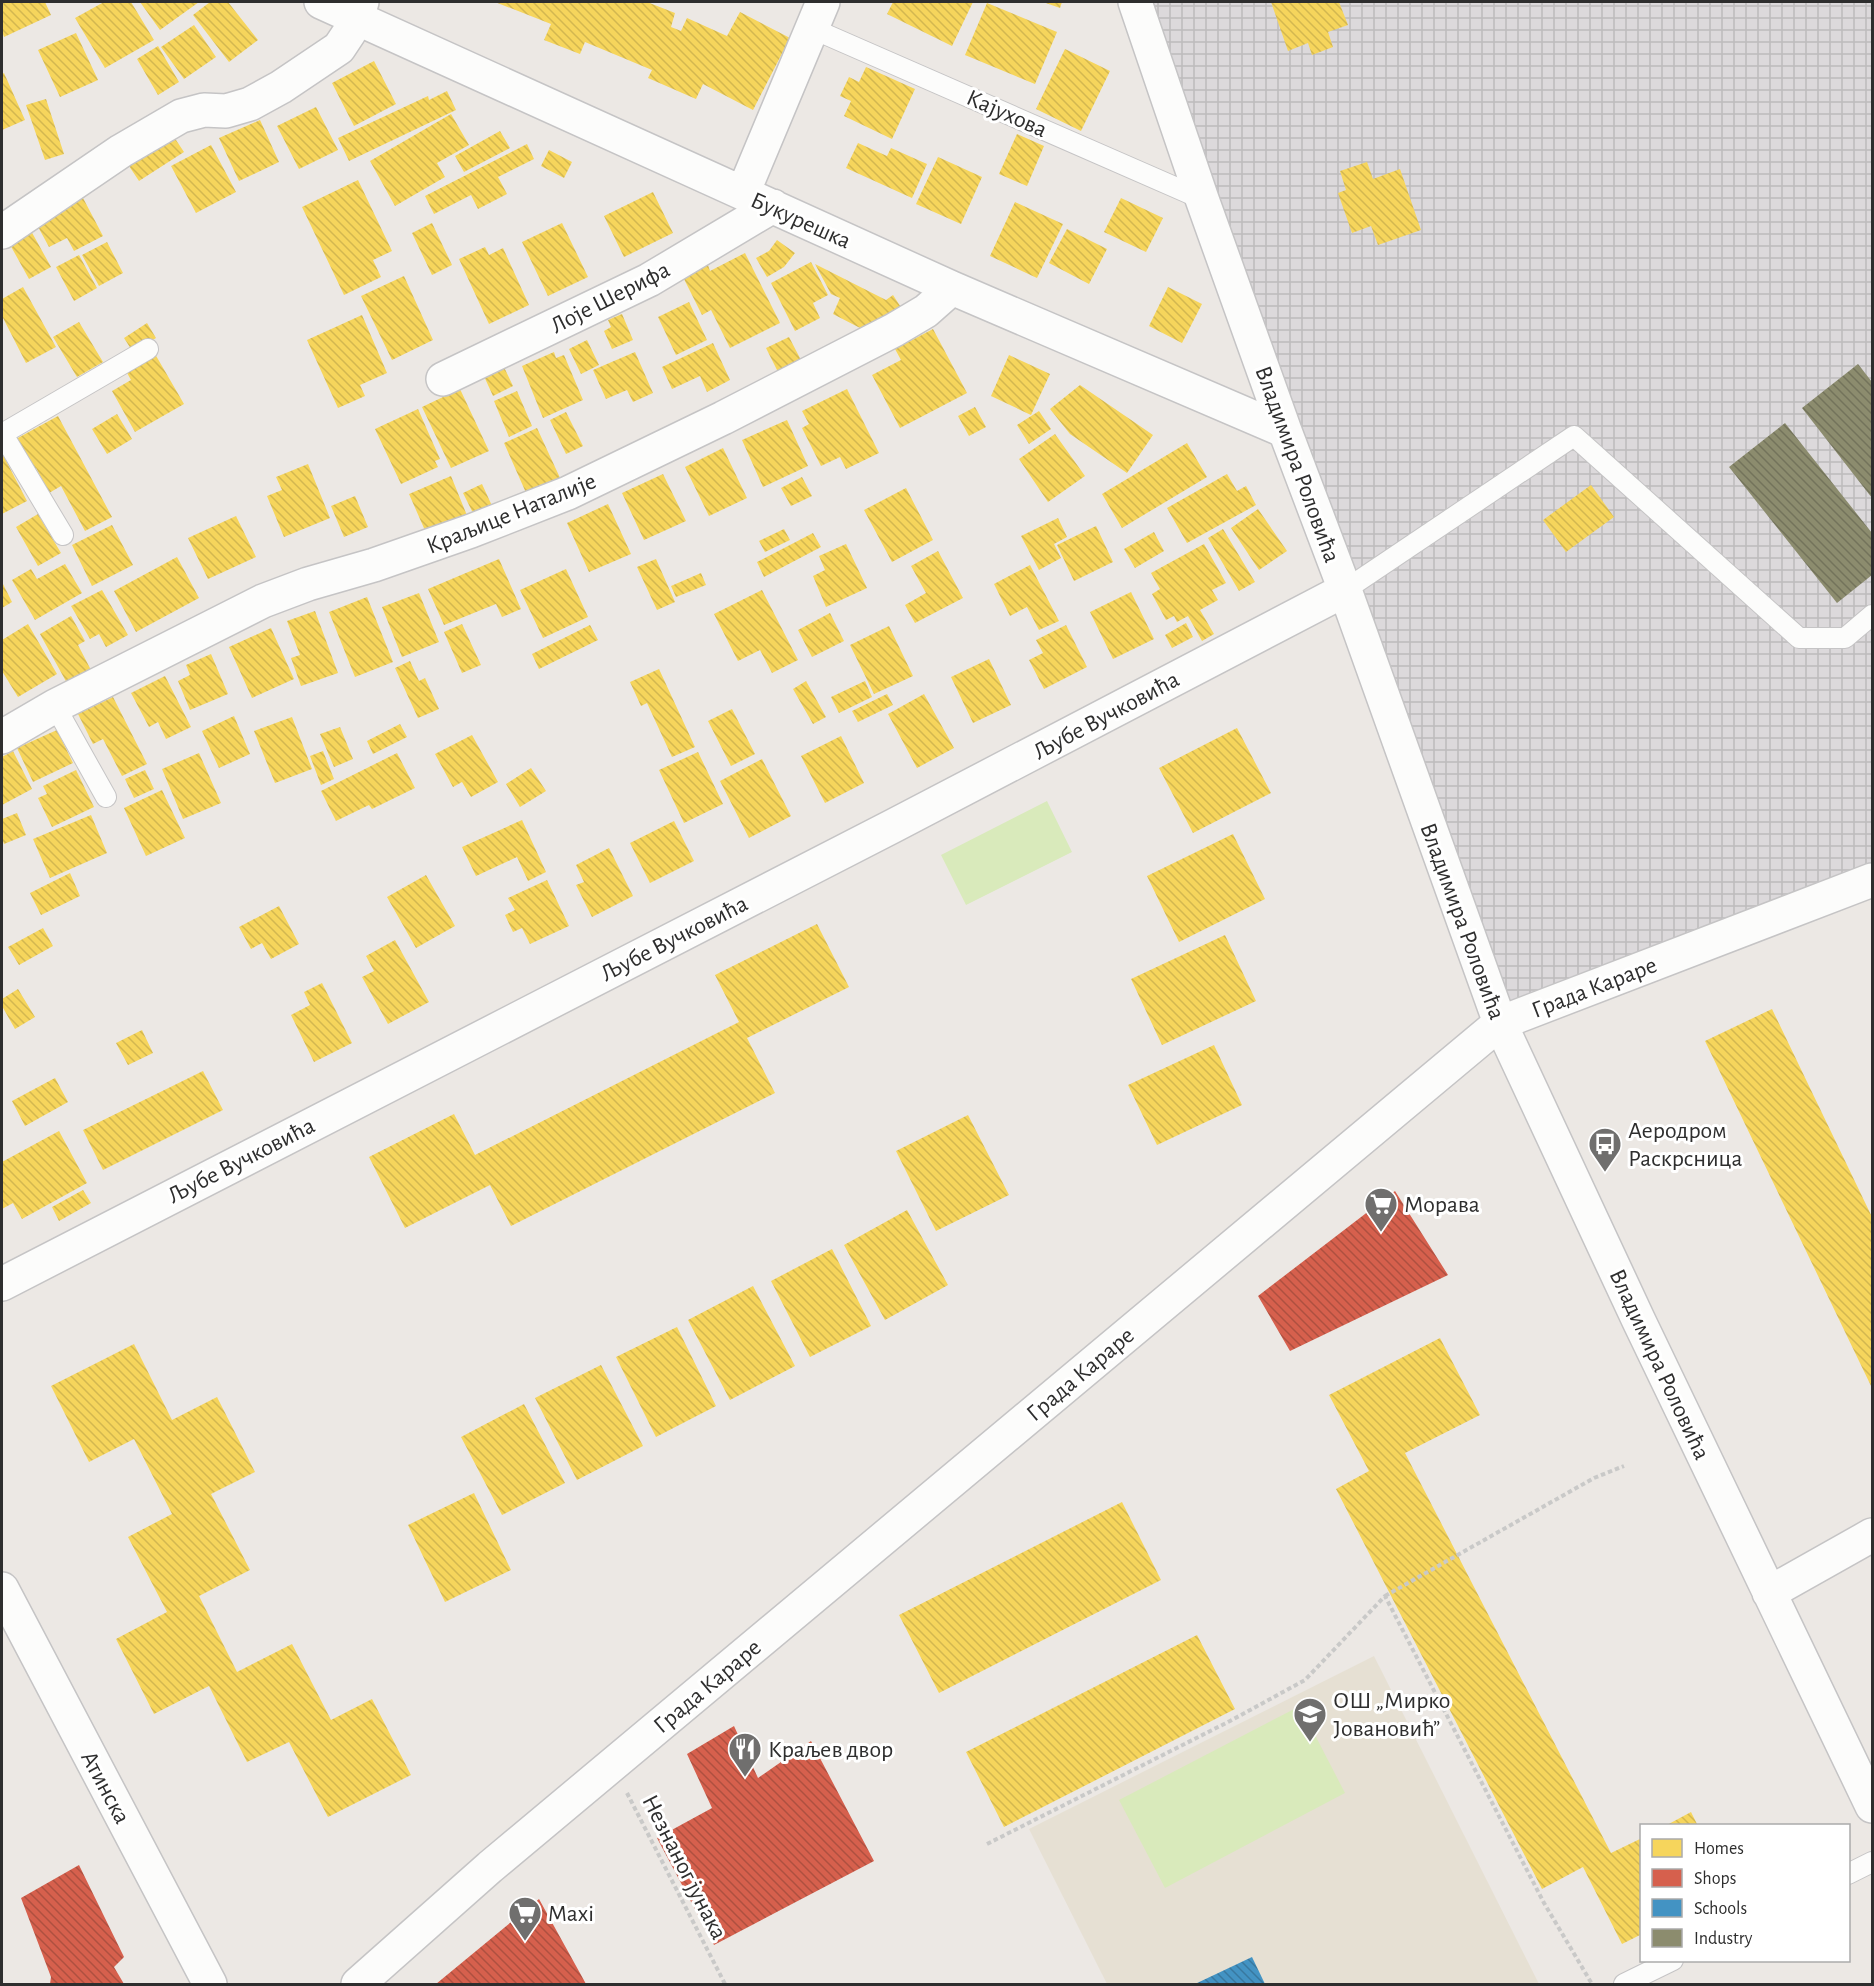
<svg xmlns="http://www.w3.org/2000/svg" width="1874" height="1986" font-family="'Alegreya Sans',sans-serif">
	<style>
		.industrial { fill: url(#industrial-grid) }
		.education { fill: #e6e0d3 }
		.pitch { fill: #d9eabb }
		.homes { fill: url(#homes-back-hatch) }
		.shops { fill: url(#shops-back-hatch) }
		.schools { fill: url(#schools-back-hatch) }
		.industry { fill: url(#industry-back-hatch) }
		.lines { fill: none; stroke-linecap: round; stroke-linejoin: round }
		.lane-casing { stroke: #c5c4c5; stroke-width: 22 }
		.street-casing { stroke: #c5c4c5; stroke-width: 36 }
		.secondary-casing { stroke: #c5c4c5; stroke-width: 36 }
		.path { stroke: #c9c9c8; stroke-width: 4; stroke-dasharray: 4.5 3; stroke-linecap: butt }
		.lane { stroke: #fcfcfb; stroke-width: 20 }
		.street { stroke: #fcfcfb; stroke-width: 33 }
		.secondary { stroke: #fcfcfb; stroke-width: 33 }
		.labels { text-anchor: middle; stroke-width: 6; stroke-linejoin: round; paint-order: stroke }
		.street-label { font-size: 24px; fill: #2e2e2e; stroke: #fff }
		.poi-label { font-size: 24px; fill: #2e2e2e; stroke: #fff; text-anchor: start }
	</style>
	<defs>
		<pattern id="industrial-grid" width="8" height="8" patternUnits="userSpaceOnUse" patternTransform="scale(1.5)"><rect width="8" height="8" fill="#dcd9db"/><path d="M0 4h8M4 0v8" fill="none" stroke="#bdbbbc"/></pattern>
		<pattern id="homes-back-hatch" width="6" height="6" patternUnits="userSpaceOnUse" patternTransform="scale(1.5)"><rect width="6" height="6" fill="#f6d55c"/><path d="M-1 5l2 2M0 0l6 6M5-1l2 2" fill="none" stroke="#d3b750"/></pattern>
		<pattern id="shops-back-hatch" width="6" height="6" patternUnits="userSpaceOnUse" patternTransform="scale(1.5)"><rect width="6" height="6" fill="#d6604d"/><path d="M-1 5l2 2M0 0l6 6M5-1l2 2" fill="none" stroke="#ae5040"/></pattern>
		<pattern id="schools-back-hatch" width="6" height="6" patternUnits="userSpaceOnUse" patternTransform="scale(1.5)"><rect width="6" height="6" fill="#4393c3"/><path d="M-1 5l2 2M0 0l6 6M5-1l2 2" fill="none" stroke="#38789f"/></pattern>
		<pattern id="industry-back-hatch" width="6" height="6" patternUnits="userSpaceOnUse" patternTransform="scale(1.5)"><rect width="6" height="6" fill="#8c8c6e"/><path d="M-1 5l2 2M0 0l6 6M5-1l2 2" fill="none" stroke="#73735b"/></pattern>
	</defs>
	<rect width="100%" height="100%" fill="#ece8e4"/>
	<path class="industrial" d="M1135 2H1872V880L1500 1023Z"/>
	<path class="education" d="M1374 1656 1539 1984H1107L1029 1829Z"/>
	<path class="pitch" d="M1047 801 1072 852 966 905 941 855Z
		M1300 1706 1345 1793 1165 1888 1119 1800Z"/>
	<path class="homes" d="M2 2H45L51 15 4 37 2 31Z
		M104 2H131L154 40 105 68 75 18Z
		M140 2H199L160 30Z
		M210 2H228L258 40 229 62 193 15Z
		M495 2H647L675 13 671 27 681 31 687 18 727 36 740 12 790 38 753 110 703 84 696 99 648 78 652 70 585 42 580 54 544 40 551 24Z
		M893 2H973L952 46 887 14Z
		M1043 2H1062L1060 8Z
		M1271 2H1339L1348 25 1328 32 1333 47 1312 55 1308 43 1288 51Z
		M987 3 1057 32 1035 84 965 55Z
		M194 25 216 57 184 79 161 47Z
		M76 33 98 80 60 97 38 50Z
		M158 46 179 82 158 95 137 59Z
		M1065 49 1110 71 1081 131 1036 109Z
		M374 61 396 104 354 126 332 83Z
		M866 67 915 89 892 139 844 116 851 101 840 96 849 77 859 82Z
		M4 73 25 120 2 130V74Z
		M447 91 456 110 349 161 338 138 428 96 429 100Z
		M46 99 64 154 45 160 26 105Z
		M316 107 338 150 299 169 277 126Z
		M451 114 469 145 437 163 445 177 395 206 370 161Z
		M260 120 279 162 239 181 219 138Z
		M500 131 510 148 464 172 455 156Z
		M1017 134 1044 146 1027 186 999 174Z
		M174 137 184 152 139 181 129 166Z
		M858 143 887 156 891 148 927 164 912 198 846 168Z
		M527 144 534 159 498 177 507 194 478 209 471 195 434 214 425 196Z
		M211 145 236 192 196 213 171 166Z
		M549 150 572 162 564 178 541 166Z
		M938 157 982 177 961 224 916 204Z
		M1367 162 1373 179 1400 169 1421 230 1378 245 1371 226 1352 233 1338 193 1346 190 1340 171Z
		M358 180 392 251 373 260 381 277 344 295 302 207Z
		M653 192 673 233 624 257 604 216Z
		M83 198 103 236 74 251 67 238 49 247 36 223Z
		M1121 198 1163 218 1146 252 1104 232Z
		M1015 202 1063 224 1037 278 990 256Z
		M432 223 452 265 432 275 412 233Z
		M562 223 588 277 548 296 522 242Z
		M30 229 51 267 29 279 8 241Z
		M1067 229 1107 249 1089 284 1049 263Z
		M777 240 795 253 784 267 767 277 756 258 769 251Z
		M107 242 123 273 99 286 82 255Z
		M485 247 489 255 503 248 529 305 489 324 459 259Z
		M745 253 780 323 730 348 711 310 702 315 683 277 708 265 710 271Z
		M79 255 97 288 74 301 56 267Z
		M811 262 828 295 813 303 820 318 795 331 771 283Z
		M815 264 886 300 893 295 904 312 862 329 833 314 840 298 831 294Z
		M404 276 433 340 392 360 361 296Z
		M23 287 56 347 26 363 2 316V299Z
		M1168 287 1202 304 1182 343 1149 326Z
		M689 302 707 340 676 355 658 317Z
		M622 314 633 340 612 349 604 331 611 327 608 320Z
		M362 315 387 373 360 385 365 396 338 408 307 340Z
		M79 322 103 362 77 377 53 337Z
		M147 323 156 338 133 352 124 338Z
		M933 329 967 393 900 428 872 375 901 360 895 349Z
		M789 337 802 362 779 374 766 348Z
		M587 340 599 365 581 374 569 349Z
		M713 343 730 380 707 392 700 376 672 389 662 367Z
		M554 352 556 358 564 355 583 400 543 418 522 366Z
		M635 352 653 393 633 402 627 390 606 399 593 370Z
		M155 354 184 404 135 432 112 391 131 380 126 371Z
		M1009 355 1050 374 1031 415 991 396Z
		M503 365 513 386 493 396 483 374Z
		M1080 385 1153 435 1127 473 1070 434 1050 409Z
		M460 389 489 451 451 468 422 407Z
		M847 389 879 453 846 469 840 457 821 466 802 428 809 424 802 411Z
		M517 391 532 426 509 437 494 401Z
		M975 407 986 427 969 436 958 416Z
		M418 409 440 459 435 461 438 467 401 484 375 429Z
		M1039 411 1051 429 1029 444 1017 425Z
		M566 412 583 446 566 454 550 420Z
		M117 414 132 439 107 454 92 429Z
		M58 416 112 517 85 531 61 486 49 493 36 468 32 469 16 439Z
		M787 420 808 466 763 487 742 440Z
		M537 428 561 480 527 495 504 443Z
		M1055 434 1085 476 1048 502 1019 459Z
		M1187 443 1207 477 1122 528 1102 494Z
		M723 448 747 498 709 516 685 467Z
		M2 453 27 501 2 514Z
		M308 464 330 518 284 537 267 496 282 490 276 477Z
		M663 474 686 521 644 540 622 493Z
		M1227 474 1237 491 1246 486 1256 505 1187 543 1167 508Z
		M451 476 468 518 427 535 409 494Z
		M802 477 812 496 791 506 781 488Z
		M482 484 493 508 475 517 463 493Z
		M1591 485 1614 517 1566 552 1543 520Z
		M906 488 933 540 892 562 864 510Z
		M355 496 368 527 344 537 331 506Z
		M608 504 631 554 589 572 567 523Z
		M1258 509 1287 551 1259 570 1231 528Z
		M38 514 61 553 38 566 16 527Z
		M236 516 256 557 208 579 188 538Z
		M1058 518 1067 537 1054 544 1061 558 1039 570 1021 536Z
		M112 525 133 565 92 586 72 545Z
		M1096 526 1113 562 1074 581 1057 545Z
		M784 529 790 540 765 552 759 541Z
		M1223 529 1255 582 1239 591 1208 538Z
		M1154 532 1164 551 1135 568 1124 549Z
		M813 533 821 547 764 577 757 562Z
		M846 544 867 588 826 607 813 576 825 570 819 556Z
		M1204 544 1226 583 1212 590 1218 600 1200 610 1214 634 1202 641 1188 616 1177 622 1174 616 1166 620 1152 594 1160 589 1151 573Z
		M938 551 963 598 915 623 905 605 926 593 911 566Z
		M177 557 199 598 136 632 114 591Z
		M499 559 521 609 502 617 496 604 444 625 428 589Z
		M656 559 675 602 657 610 637 567Z
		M65 564 82 593 35 620 12 580 31 569 37 579Z
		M1030 565 1059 621 1039 630 1027 607 1010 616 994 584Z
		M566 569 588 617 543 638 520 590Z
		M701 573 706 585 676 597 671 586Z
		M2 582 12 602 2 608Z
		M102 590 128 635 106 647 99 634 90 639 71 606Z
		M762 590 798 660 772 673 760 650 738 661 714 614Z
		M1131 592 1154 639 1113 659 1090 612Z
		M419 593 439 642 402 657 382 607Z
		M367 597 393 662 355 677 329 612Z
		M315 611 338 673 301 686 291 658 300 655 287 621Z
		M830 613 844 641 812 657 798 630Z
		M71 616 85 641 78 645 92 672 68 685 40 634Z
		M1186 623 1193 637 1172 648 1165 635Z
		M28 624 57 674 18 697 2 671V640Z
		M462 624 481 665 462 673 444 632Z
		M590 625 598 640 539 669 532 654Z
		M1066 625 1087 667 1044 689 1029 660 1043 653 1036 640Z
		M889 626 913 676 874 694 850 645Z
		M271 628 294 679 252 698 229 647Z
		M211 654 228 694 190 710 178 681 190 675 186 665Z
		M989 659 1011 705 973 723 951 677Z
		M410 661 419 681 425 678 439 709 418 718 395 668Z
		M659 669 695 747 672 757 647 703 641 706 630 682Z
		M165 676 191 727 166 739 158 722 149 727 131 693Z
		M806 681 826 717 813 724 793 689Z
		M865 681 872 697 839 713 831 697Z
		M887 694 893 705 858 722 852 711Z
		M924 694 954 748 917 768 888 714Z
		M113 697 147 764 122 776 103 739 93 744 78 714Z
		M732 709 755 754 731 766 708 721Z
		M234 716 250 754 219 768 202 731Z
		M292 717 312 769 275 783 254 731Z
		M400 724 407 737 373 754 367 741Z
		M340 727 353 759 334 767 320 734Z
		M1237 728 1271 793 1193 833 1159 768Z
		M57 730 73 763 33 782 17 748Z
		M472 735 498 782 471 797 462 782 453 787 435 754Z
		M841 736 864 783 825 803 801 756Z
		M13 751 32 789 2 805V757Z
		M323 751 334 779 321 785 310 756Z
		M698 752 723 804 684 823 659 770Z
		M199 753 221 803 183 819 162 769Z
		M397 753 415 788 372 809 369 805 336 821 321 791Z
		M762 759 791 816 749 838 720 781Z
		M531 768 546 791 520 807 506 784Z
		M76 770 94 807 52 827 38 798 47 794 43 786Z
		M145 770 154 789 134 798 125 779Z
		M162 790 185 838 146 856 124 808Z
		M17 813 26 835 4 844 2 839V819Z
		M91 815 107 853 50 878 33 839Z
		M522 820 546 872 528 881 517 857 476 876 462 847Z
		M674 821 694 861 650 883 630 843Z
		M1233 834 1265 899 1179 942 1147 876Z
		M609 848 633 896 592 917 576 885 584 882 576 865Z
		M70 873 80 896 41 915 30 893Z
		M426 875 455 926 416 948 387 897Z
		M547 880 569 926 530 944 522 928 513 932 505 915 515 910 508 898Z
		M279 906 299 944 271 959 262 943 251 949 239 927Z
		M817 924 849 987 747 1038 775 1093 511 1226 490 1185 405 1228 369 1157 454 1114 475 1155 739 1022 715 975Z
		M43 928 53 946 19 965 8 947Z
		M1225 935 1256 1001 1162 1045 1131 979Z
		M395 940 429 1002 388 1024 362 977 374 971 366 956Z
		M322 983 352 1043 314 1062 291 1015 310 1005 304 992Z
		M18 989 35 1017 15 1029 2 1006V999Z
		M1772 1009 1872 1217V1388L1705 1041Z
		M142 1030 153 1053 128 1065 116 1043Z
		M1214 1045 1242 1105 1157 1145 1128 1085Z
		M203 1071 223 1110 103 1170 83 1130Z
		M55 1078 68 1102 25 1126 12 1101Z
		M968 1115 1009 1195 936 1231 896 1151Z
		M59 1131 87 1183 22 1219 13 1203 2 1209V1162Z
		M83 1190 91 1203 59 1221 52 1207Z
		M907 1210 948 1285 885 1320 844 1245Z
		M832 1249 871 1326 810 1357 771 1281Z
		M753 1286 795 1366 730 1400 688 1320Z
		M677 1327 716 1406 656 1437 616 1357Z
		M1440 1338 1480 1415 1405 1453 1611 1853 1642 1838V1934L1622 1944 1583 1867 1542 1889 1336 1489 1369 1471 1329 1395Z
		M134 1344 172 1420 217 1397 255 1472 211 1494 250 1570 199 1596 237 1672 292 1644 331 1720 372 1699 411 1775 328 1817 289 1742 247 1762 209 1686 154 1714 116 1639 167 1612 128 1537 172 1514 134 1439 89 1462 51 1386Z
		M601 1365 643 1446 577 1480 535 1398Z
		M524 1404 565 1483 502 1515 461 1437Z
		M474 1493 511 1570 445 1602 408 1525Z
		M1122 1502 1161 1580 939 1693 899 1615Z
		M1197 1635 1235 1709 1004 1827 966 1752Z
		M1691 1812 1698 1826H1665Z"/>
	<path class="shops" d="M1395 1191 1448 1275 1290 1351 1258 1296Z
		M734 1726 758 1778 811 1741 874 1861 714 1945 657 1838 712 1808 687 1754Z
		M79 1865 124 1957 114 1967 124 1984H50L51 1977 21 1898Z
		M539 1899 586 1984H436Z"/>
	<path class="schools" d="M1252 1957 1265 1984H1195Z"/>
	<path class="industry" d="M1858 364 1872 382V498L1802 408Z
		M1785 423 1872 533V575L1837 603 1729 467Z"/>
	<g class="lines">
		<g class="lane-casing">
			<path id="lane" d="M811 28 1202 199
				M2 433 63 535
				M2 434 148 349
				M1345 590 1574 436 1799 638H1845L1872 615
				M55 706 106 797
				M1848 1874 1872 1862
				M1624 1984 1673 1960"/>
		</g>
		<g class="street-casing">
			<path id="street" d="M321 2 952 288 1285 431
				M1135 2 1202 199 1285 431 1345 590 1500 1023 1638 1319 1872 1806
				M743 193 823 2
				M2 232 121 151 181 116 204 110 226 111 250 104 281 87 339 48 349 33 362 2
				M443 379 649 280 773 206
				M2 737 55 706 263 601 308 584 374 565 471 531 568 493 723 418 894 330 926 311 952 288
				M2 1284 893 826 1345 590
				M1769 1593 1872 1535
				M358 1984 490 1867 1500 1023 1872 880"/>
		</g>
		<g class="secondary-casing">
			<path id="secondary" d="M2 1589 210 1984"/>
		</g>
		<path class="path" d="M1385 1596 1594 1478 1624 1466
			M627 1793 725 1984
			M987 1844 1230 1721 1305 1680 1385 1596 1544 1903 1592 1984"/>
		<use href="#lane" class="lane"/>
		<use href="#street" class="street"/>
		<use href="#secondary" class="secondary"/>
	</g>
	<defs>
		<g id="bus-pin" transform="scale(1.725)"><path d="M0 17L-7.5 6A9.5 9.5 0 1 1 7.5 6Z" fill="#706f6e" stroke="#fff"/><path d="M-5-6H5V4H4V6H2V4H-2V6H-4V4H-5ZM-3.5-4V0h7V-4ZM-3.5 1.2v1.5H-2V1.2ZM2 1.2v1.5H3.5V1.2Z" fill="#fff"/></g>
		<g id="supermarket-pin" transform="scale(1.725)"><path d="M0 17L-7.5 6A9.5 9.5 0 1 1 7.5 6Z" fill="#706f6e" stroke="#fff"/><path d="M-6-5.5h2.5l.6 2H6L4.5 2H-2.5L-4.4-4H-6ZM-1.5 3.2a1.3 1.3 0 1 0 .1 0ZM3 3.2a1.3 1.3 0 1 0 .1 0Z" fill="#fff"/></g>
		<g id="school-pin" transform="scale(1.725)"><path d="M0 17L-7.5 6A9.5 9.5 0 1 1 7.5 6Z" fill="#706f6e" stroke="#fff"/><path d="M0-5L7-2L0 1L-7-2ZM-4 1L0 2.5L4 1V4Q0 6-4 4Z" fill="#fff"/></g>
		<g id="restaurant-pin" transform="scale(1.725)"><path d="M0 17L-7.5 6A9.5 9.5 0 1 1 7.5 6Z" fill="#706f6e" stroke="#fff"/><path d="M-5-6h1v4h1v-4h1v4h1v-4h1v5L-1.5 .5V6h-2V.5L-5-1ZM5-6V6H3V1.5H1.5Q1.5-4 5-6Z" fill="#fff"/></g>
	</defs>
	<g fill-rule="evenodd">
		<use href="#bus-pin" x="1605" y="1144"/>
		<use href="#supermarket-pin" x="1381" y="1204"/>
		<use href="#school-pin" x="1310" y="1714"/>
		<use href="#restaurant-pin" x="745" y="1749"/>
		<use href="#supermarket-pin" x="525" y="1913"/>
	</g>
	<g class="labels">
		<g class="street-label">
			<text transform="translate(1007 113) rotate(24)" y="8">Кајухова</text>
			<text transform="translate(801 220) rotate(24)" y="8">Букурешка</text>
			<text transform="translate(610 297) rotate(-27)" y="8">Лоје Шерифа</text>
			<text transform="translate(1298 464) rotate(70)" y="8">Владимира Роловића</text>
			<text transform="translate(511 513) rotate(-22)" y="8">Краљице Наталије</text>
			<text transform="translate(1106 715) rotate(-28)" y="8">Љубе Вучковића</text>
			<text transform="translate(1463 921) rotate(70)" y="8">Владимира Роловића</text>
			<text transform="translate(674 938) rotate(-27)" y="8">Љубе Вучковића</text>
			<text transform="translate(1594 987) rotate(-21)" y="8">Града Караре</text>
			<text transform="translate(241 1160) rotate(-27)" y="8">Љубе Вучковића</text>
			<text transform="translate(1660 1364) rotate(65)" y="8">Владимира Роловића</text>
			<text transform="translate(1080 1374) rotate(-40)" y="8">Града Караре</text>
			<text transform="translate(707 1686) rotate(-40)" y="8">Града Караре</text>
			<text transform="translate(106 1787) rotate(62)" y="8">Атинска</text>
			<text transform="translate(685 1867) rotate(63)" y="8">Незнаног јунака</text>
		</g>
		<g class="poi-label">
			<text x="1628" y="1138">Аеродром<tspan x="1628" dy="28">Раскрсница</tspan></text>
			<text x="1404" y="1212">Морава</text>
			<text x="1333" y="1708">ОШ „Мирко<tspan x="1333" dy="28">Јовановић”</tspan></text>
			<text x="768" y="1757">Краљев двор</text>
			<text x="548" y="1921">Maxi</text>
		</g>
	</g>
	<rect width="1874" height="1986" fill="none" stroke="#2e2e2e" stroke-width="6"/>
	<rect x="1640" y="1824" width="210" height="138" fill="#ffffff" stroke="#ababab" stroke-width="1.5"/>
	<rect x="1652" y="1839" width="30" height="18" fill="#f6d55c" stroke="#ababab" stroke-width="1.5"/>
	<text x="1694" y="1854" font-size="18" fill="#2e2e2e">Homes</text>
	<rect x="1652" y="1869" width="30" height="18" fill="#d6604d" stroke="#ababab" stroke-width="1.5"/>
	<text x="1694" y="1884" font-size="18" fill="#2e2e2e">Shops</text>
	<rect x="1652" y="1899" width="30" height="18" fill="#4393c3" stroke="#ababab" stroke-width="1.5"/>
	<text x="1694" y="1914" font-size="18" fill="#2e2e2e">Schools</text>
	<rect x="1652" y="1929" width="30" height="18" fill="#8c8c6e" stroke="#ababab" stroke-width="1.5"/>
	<text x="1694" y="1944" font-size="18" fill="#2e2e2e">Industry</text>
</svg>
